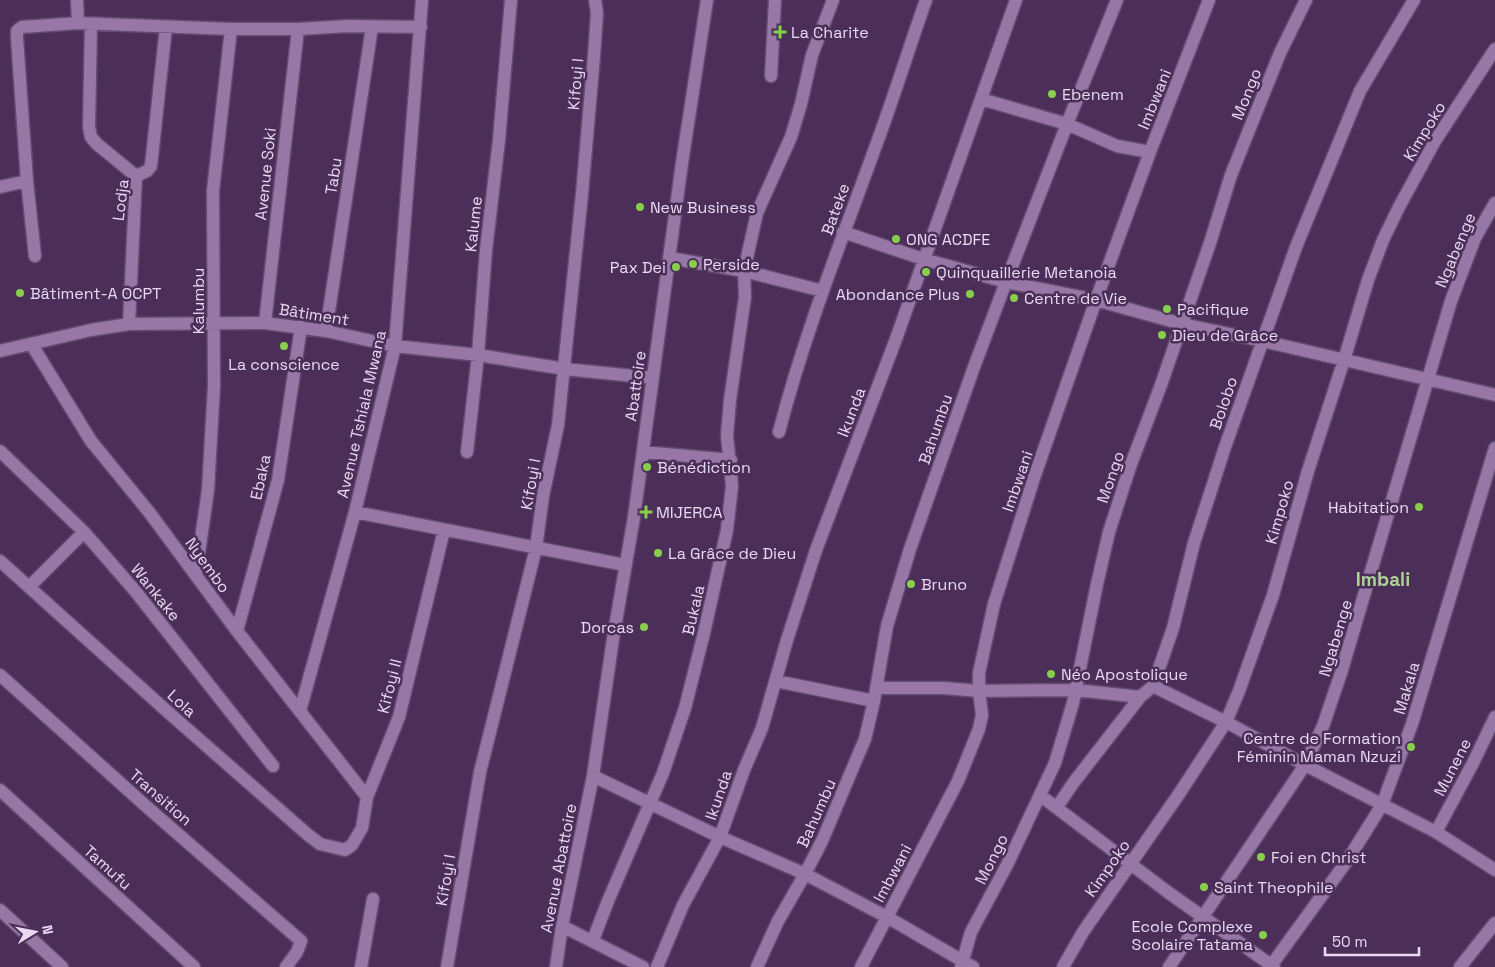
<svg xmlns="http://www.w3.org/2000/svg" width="1495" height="967" font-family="'Space Grotesk',sans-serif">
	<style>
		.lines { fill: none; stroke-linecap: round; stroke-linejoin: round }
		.minor-casing { stroke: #644c70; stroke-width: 15 }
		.minor { stroke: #9677a6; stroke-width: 12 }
		.poi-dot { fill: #87cf4b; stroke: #4b2f59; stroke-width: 2 }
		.labels { text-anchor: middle; stroke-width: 5; stroke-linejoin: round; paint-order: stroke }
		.poi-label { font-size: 16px; fill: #e9d9f2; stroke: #4b2f59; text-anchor: start }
		.street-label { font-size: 16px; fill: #e9d9f2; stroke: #4b2f59 }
		.quarter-label { font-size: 19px; font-weight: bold; fill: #acd591; stroke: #4b2f59 }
	</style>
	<rect width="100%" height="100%" fill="#4b2f59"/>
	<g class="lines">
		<g class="minor-casing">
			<path id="minor" d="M77 0 78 23
				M91 24 89 127 91 137 97 144 136 176
				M771 76 775 0
				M981 99 1067 124 1117 146 1150 152
				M0 187 27 181
				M843 232 923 259 1006 282 1096 300 1182 324 1263 341 1495 395
				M35 256 27 181 17 38V31L22 27 78 23 231 29H298L348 26 421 27
				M670 258 744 271 823 291
				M265 323 298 29
				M129 324 136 176 147 171 151 166 166 27
				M326 331 372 27
				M32 345 91 441 149 512 237 631 367 797
				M0 351 91 330 129 324 265 323 326 331 395 346 478 355 565 369 653 378
				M779 432C806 327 847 227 883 126 898 84 911 42 926 0
				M0 451 84 532 136 592 273 766
				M467 452 478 355 486 250 499 140 511 0
				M643 452 731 460
				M355 512 625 565
				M0 561 169 713 307 834 320 844 345 850 352 845 362 828 367 797 399 717 444 530
				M196 574 208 490 214 386 213 191 231 29
				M29 587 84 532
				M237 631 278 480 301 327
				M0 675 147 807 301 941 297 952 286 967
				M776 681 874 701
				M1153 686 1226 722 1305 765 1436 832 1495 870
				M876 688H944L979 691 1076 690 1140 697
				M300 711 355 512 395 346 422 0
				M593 776 720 837 805 874 887 917 973 967
				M0 790 194 967
				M1041 796 1169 893 1274 967
				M1057 807 1074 782 1140 697 1153 686 1173 628 1194 543 1225 447 1296 247 1360 91 1414 0
				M1436 832 1473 763 1495 717
				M0 910 62 967
				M562 926 643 967
				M593 940 608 901 663 773 685 708 704 633 727 530 732 486 727 435 730 400 745 297 744 271 757 213 791 137 801 104 812 55 833 0
				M361 967 373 899
				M447 967 480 772 536 548 543 496 558 425 582 194 594 56 597 13 595 0
				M556 967 562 926 593 776 613 639 634 517 682 163 707 0
				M657 967 683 905 720 837 744 770 762 728 787 640 816 550 896 339 1016 0
				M757 967 778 921 805 874 822 841 865 739 874 701 887 626 910 549 974 367 1006 282 1067 124 1117 0
				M861 967 958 781 979 729 982 715 979 691V673L994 604 1034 478 1096 300 1150 152 1209 0
				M961 967 971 932 1007 865 1055 763 1073 703 1097 584 1109 532 1130 467 1161 385 1210 243 1231 175 1280 53 1306 0
				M1063 967 1083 932 1179 794 1226 722 1239 691 1273 595 1308 471 1344 360 1368 280 1383 240 1399 207 1435 141 1495 49
				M1169 967 1305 765 1323 726 1341 673 1451 301 1475 238 1495 203
				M1270 967 1347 861 1382 805 1412 724 1495 448
				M1460 967 1495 923"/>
		</g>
		<use href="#minor" class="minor"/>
	</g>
	<g class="poi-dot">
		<path d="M777.5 24.5h5v5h5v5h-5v5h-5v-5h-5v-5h5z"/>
		<circle cx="1052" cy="94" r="5"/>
		<circle cx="640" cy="207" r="5"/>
		<circle cx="896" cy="239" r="5"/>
		<circle cx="693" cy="264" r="5"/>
		<circle cx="676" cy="267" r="5"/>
		<circle cx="926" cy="272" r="5"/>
		<circle cx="20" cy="293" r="5"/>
		<circle cx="970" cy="294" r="5"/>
		<circle cx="1014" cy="298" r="5"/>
		<circle cx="1167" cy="309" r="5"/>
		<circle cx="1162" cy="335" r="5"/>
		<circle cx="284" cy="346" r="5"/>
		<circle cx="647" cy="467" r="5"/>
		<circle cx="1419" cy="507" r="5"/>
		<path d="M643.5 504.5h5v5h5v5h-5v5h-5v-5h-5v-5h5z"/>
		<circle cx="658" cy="553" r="5"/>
		<circle cx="911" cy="584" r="5"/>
		<circle cx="644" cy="627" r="5"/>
		<circle cx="1051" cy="674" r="5"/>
		<circle cx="1411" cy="747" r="5"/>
		<circle cx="1261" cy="857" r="5"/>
		<circle cx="1204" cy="887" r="5"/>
		<circle cx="1263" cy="935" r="5"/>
	</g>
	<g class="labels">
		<g class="poi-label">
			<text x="791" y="38">La Charite</text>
			<text x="1062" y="100">Ebenem</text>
			<text x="650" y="213">New Business</text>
			<text x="906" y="245">ONG ACDFE</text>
			<text x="703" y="270">Perside</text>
			<text x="666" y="273" text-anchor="end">Pax Dei</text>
			<text x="936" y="278">Quinquaillerie Metanoia</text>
			<text x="30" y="299">Bâtiment-A OCPT</text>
			<text x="960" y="300" text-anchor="end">Abondance Plus</text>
			<text x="1024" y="304">Centre de Vie</text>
			<text x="1177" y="315">Pacifique</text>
			<text x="1172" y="341">Dieu de Grâce</text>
			<text x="284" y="370" text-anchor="middle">La conscience</text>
			<text x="657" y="473">Bénédiction</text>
			<text x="1409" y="513" text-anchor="end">Habitation</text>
			<text x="656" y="518">MIJERCA</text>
			<text x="668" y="559">La Grâce de Dieu</text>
			<text x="921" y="590">Bruno</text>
			<text x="634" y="633" text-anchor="end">Dorcas</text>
			<text x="1061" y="680">Néo Apostolique</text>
			<text x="1401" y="744" text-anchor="end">Centre de Formation<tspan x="1401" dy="18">Féminin Maman Nzuzi</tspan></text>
			<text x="1271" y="863">Foi en Christ</text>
			<text x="1214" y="893">Saint Theophile</text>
			<text x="1253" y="932" text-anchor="end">Ecole Complexe<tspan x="1253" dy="18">Scolaire Tatama</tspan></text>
		</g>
		<g class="street-label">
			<text transform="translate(575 84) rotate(-85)" y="6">Kifoyi I</text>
			<text transform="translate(1246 94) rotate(-68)" y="6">Mongo</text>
			<text transform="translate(1154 99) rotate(-68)" y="6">Imbwani</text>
			<text transform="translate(1424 131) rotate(-59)" y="6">Kimpoko</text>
			<text transform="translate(265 174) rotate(-84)" y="6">Avenue Soki</text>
			<text transform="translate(333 176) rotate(-81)" y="6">Tabu</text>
			<text transform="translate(120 200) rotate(-83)" y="6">Lodja</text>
			<text transform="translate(835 209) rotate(-70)" y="6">Bateke</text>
			<text transform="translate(473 224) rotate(-84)" y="6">Kalume</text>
			<text transform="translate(1455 250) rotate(-67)" y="6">Ngabenge</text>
			<text transform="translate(198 301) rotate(-90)" y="6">Kalumbu</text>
			<text transform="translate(314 314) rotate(9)" y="6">Bâtiment</text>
			<text transform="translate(635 386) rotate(-82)" y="6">Abattoire</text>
			<text transform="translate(1223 403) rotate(-71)" y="6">Bolobo</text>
			<text transform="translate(851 412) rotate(-69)" y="6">Ikunda</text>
			<text transform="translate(361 414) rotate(-77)" y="6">Avenue Tshiala Mwana</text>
			<text transform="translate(935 429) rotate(-71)" y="6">Bahumbu</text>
			<text transform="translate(260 477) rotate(-78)" y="6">Ebaka</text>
			<text transform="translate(1110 477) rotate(-71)" y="6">Mongo</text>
			<text transform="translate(1017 481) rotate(-71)" y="6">Imbwani</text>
			<text transform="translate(530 484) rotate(-80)" y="6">Kifoyi I</text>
			<text transform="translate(1279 512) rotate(-74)" y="6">Kimpoko</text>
			<text transform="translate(208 565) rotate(54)" y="6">Nyembo</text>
			<text transform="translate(156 592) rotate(51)" y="6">Wankake</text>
			<text transform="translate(693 610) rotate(-77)" y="6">Bukala</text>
			<text transform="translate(1335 638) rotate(-73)" y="6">Ngabenge</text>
			<text transform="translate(389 686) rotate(-76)" y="6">Kifoyi II</text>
			<text transform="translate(1406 688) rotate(-73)" y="6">Makala</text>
			<text transform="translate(182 703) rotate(42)" y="6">Lola</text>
			<text transform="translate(1452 767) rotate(-63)" y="6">Munene</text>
			<text transform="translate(718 795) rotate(-71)" y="6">Ikunda</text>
			<text transform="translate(161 797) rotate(41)" y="6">Transition</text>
			<text transform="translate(816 813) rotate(-66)" y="6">Bahumbu</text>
			<text transform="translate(991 859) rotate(-63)" y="6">Mongo</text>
			<text transform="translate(108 867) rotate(42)" y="6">Tamufu</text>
			<text transform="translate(558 868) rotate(-79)" y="6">Avenue Abattoire</text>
			<text transform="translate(1107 868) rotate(-55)" y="6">Kimpoko</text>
			<text transform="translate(892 873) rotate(-62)" y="6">Imbwani</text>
			<text transform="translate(445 880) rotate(-80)" y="6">Kifoyi I</text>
		</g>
		<g class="quarter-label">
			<text x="1383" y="586">Imbali</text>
		</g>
	</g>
	<g transform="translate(35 932) rotate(80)" stroke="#4b2f59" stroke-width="4" paint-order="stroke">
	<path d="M0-4L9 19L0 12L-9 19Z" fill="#e9d9f2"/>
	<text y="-8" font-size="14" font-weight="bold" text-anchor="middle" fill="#e9d9f2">N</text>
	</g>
	<path d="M1325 947v8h94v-8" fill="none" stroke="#e9d9f2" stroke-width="2.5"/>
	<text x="1332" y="947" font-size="15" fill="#e9d9f2" stroke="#4b2f59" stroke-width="4" paint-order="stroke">50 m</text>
</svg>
